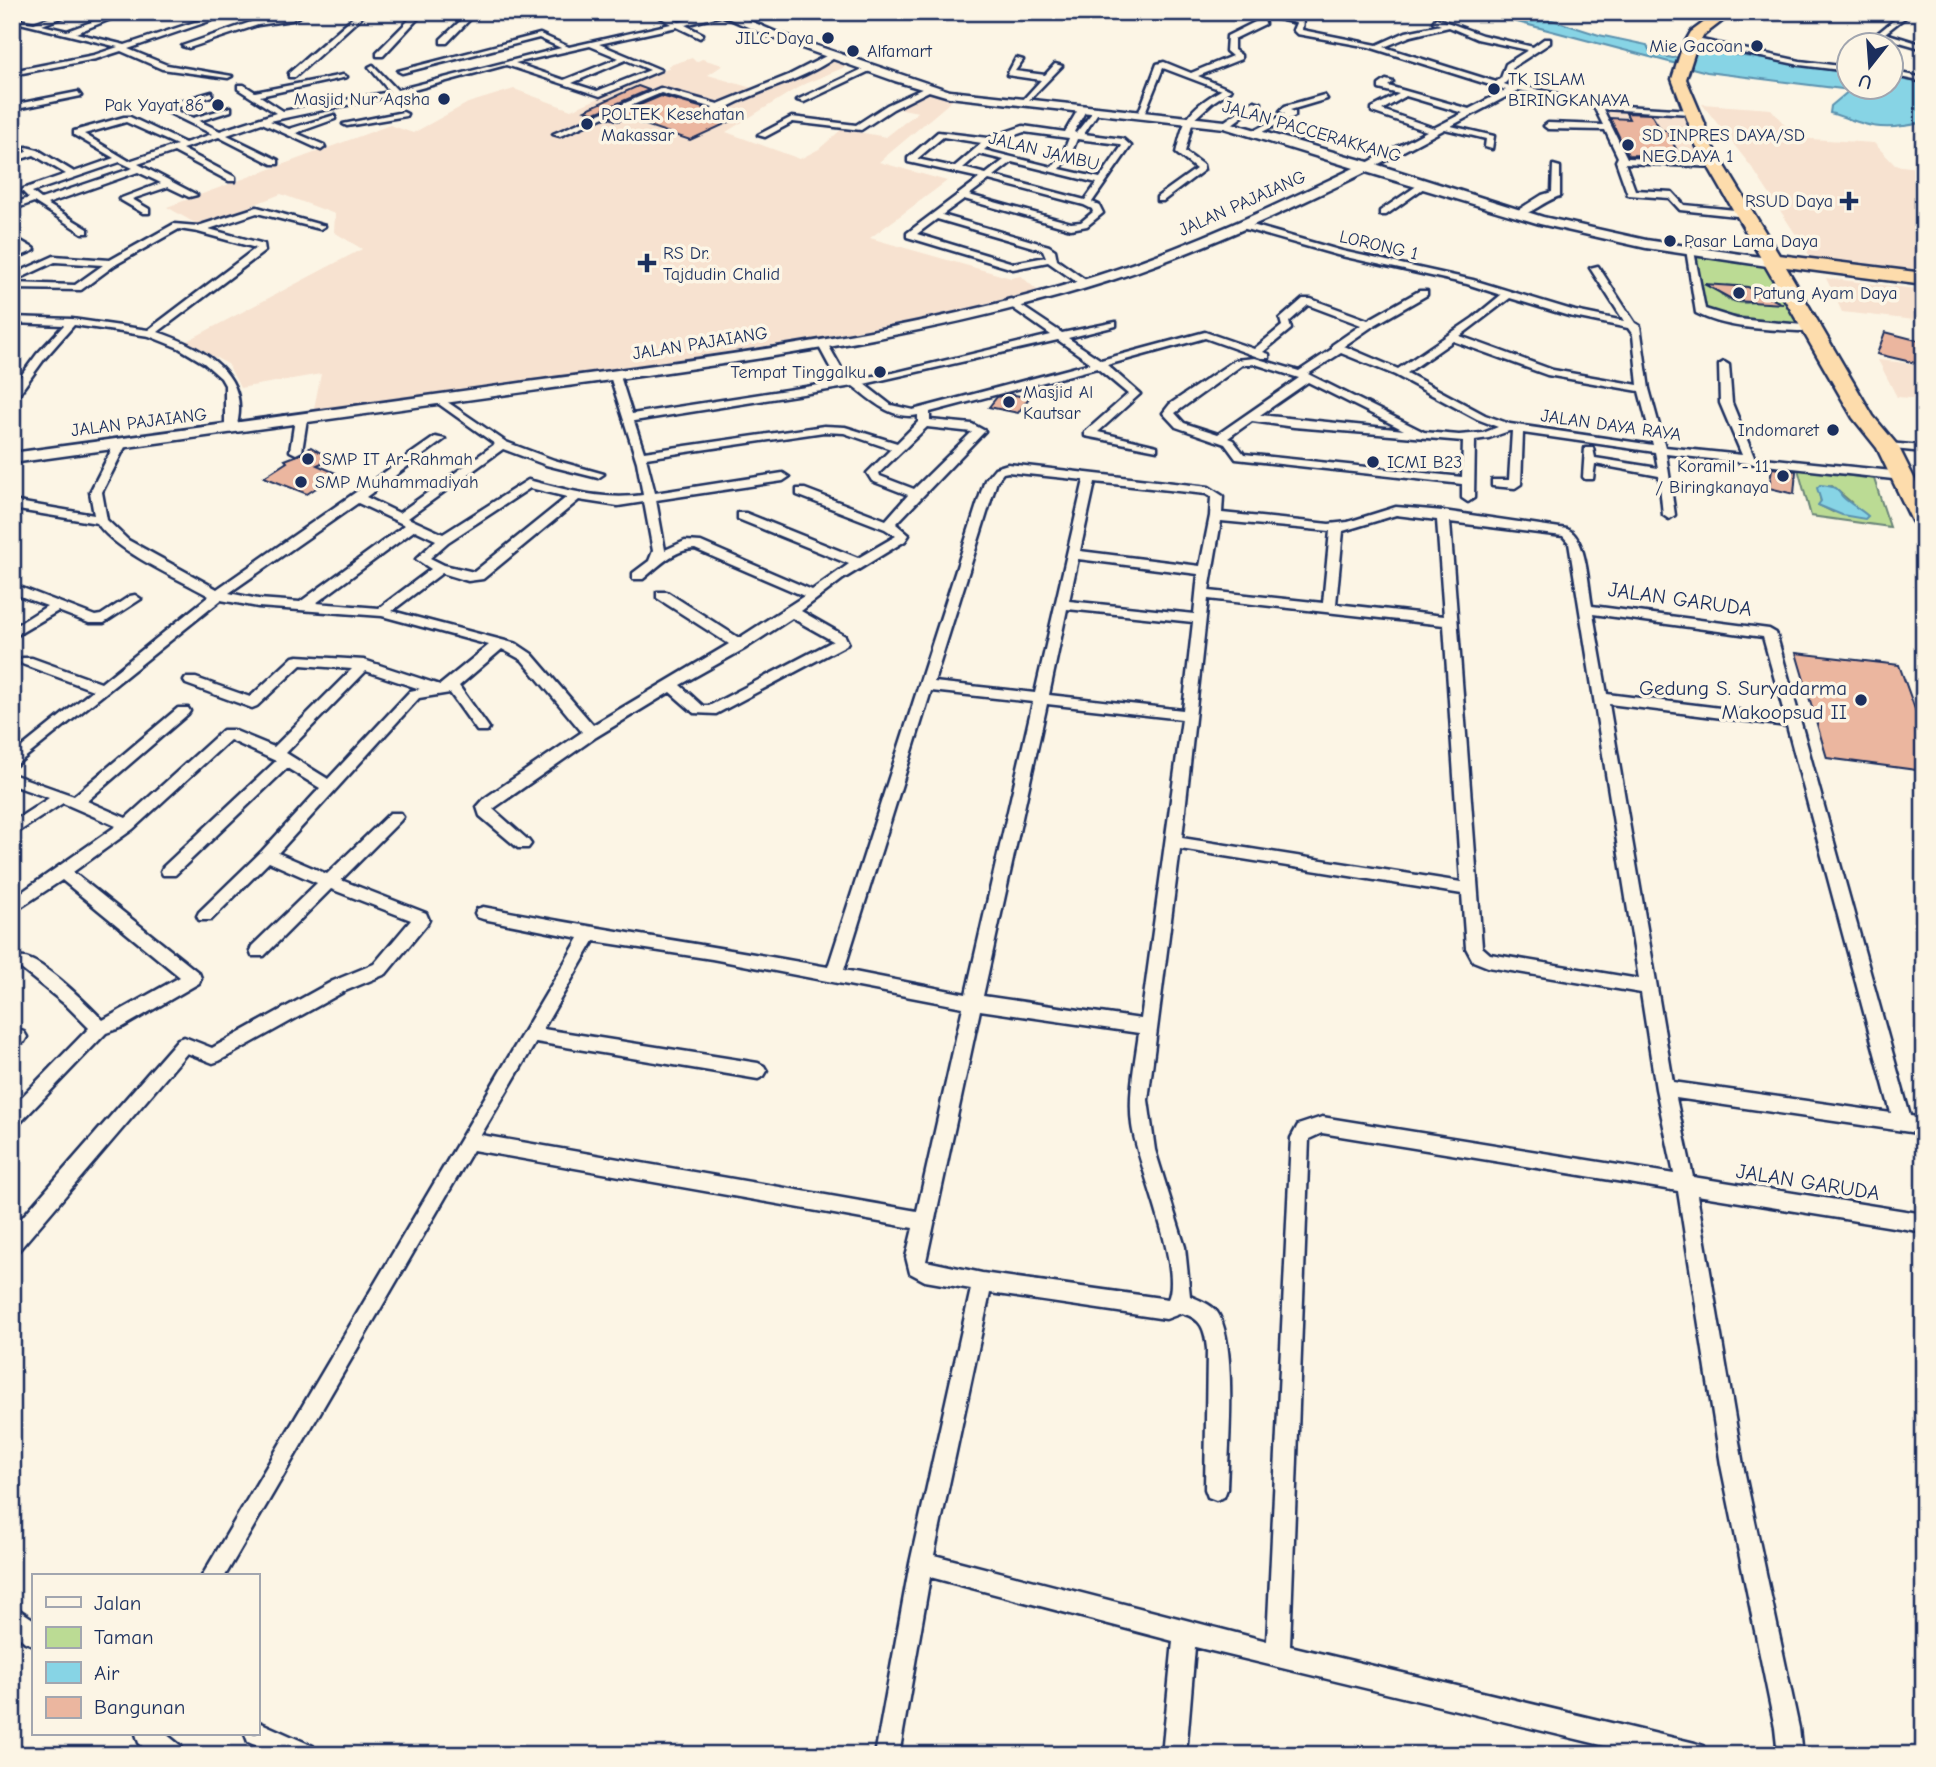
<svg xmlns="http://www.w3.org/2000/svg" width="1936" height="1767" font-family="'Comic Neue',sans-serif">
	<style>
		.built { fill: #f7e2d0 }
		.green { fill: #bbdb94; stroke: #6b8579; stroke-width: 2; fill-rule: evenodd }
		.water { fill: #87d4e5; stroke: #5c92af; stroke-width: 2 }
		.building { fill: #ebb69f; stroke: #1b2f5e; stroke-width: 2 }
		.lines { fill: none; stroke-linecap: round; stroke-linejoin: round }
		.street-casing { stroke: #1b2f5e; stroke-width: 5 }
		.secondary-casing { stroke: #1b2f5e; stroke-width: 5 }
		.highway-casing { stroke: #1b2f5e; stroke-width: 5 }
		.street { fill: #fcf5e5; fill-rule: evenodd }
		.secondary { fill: #fcf5e5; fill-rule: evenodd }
		.highway { fill: #fddcac; fill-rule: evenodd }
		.poi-dot { fill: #1b2f5e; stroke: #fcf5e5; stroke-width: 2.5 }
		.labels { text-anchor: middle; stroke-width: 7; stroke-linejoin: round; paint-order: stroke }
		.far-poi-label { font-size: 18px; fill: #1b2f5e; stroke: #fcf5e5; text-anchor: start }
		.far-street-label { font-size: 18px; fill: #1b2f5e; stroke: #fcf5e5 }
		.street-label { font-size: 21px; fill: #1b2f5e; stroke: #fcf5e5 }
		.poi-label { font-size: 21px; fill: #1b2f5e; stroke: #fcf5e5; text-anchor: end }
	</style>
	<rect width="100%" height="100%" fill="#fcf5e5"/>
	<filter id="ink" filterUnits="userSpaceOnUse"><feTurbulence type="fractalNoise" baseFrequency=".0143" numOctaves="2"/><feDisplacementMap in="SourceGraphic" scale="14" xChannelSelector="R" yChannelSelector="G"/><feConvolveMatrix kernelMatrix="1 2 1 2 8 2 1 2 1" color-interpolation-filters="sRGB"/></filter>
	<g filter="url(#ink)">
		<path class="built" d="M827 57 850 65 802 85 726 132 800 159 819 149 842 129 886 137 918 112 897 108 927 92 955 98 879 162 947 181 870 238 1011 278 1021 276 1038 291 931 317 814 339 313 413 321 374 240 388 228 364 185 342 362 249 334 232 335 214 281 194 200 226 167 207 390 125 413 133 468 103 514 89 571 110 670 68 667 66 692 58 696 62 702 59 723 65 708 75 755 89Z
			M1702 104 1771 109 1796 138 1874 143 1895 165 1924 169V274L1813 261 1753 169Z
			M1602 111 1684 112 1714 158H1689L1690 163 1626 161Z
			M1826 278 1924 290V321L1842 312Z
			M1878 360 1924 365V399L1897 397Z"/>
		<path class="green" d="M1696 257 1766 265 1799 324 1706 313ZM1727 285 1747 287 1759 301C1745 305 1726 303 1719 291Z
			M1798 469 1874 479 1890 527 1811 516ZM1832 486 1851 502 1833 512 1819 505 1821 502 1818 488Z"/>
		<path class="water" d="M1454 12H1527L1599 35 1647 45 1651 54 1673 58 1704 50 1848 72V88H1890L1891 77 1924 83V119C1918 125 1911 125 1903 126 1872 131 1858 121 1830 113L1831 106 1850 90 1707 72 1506 19H1479Z
			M1820 485C1843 487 1836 492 1845 499 1852 505 1860 509 1868 516L1865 519 1842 515 1818 505 1821 501 1817 488Z"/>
		<path class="building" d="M638 86 649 90 595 113 585 110Z
			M661 96 707 109 698 116 699 121 708 122 722 113 738 118 690 140 625 118 618 121 609 118Z
			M1626 113 1651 114 1661 130 1667 131 1677 151H1684L1687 157 1628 155 1610 118 1629 119Z
			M1704 284 1748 287 1783 304 1735 301Z
			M1885 332 1924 342V365L1877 354Z
			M1010 394 1029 398 1018 413 989 407 997 397Z
			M311 447 331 459 317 465 338 474 307 494 264 477 287 462 285 460 303 453Z
			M1772 468 1796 471 1794 494 1769 488Z
			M1796 653 1899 665 1924 734V771L1827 758Z"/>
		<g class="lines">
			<g class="street-casing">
				<path id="street" d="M65 12H76L42 25 67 31 118 12H128L76 33 125 45 225 12H236L128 49 167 65 232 76 228 78 162 69 121 51 96 59 12 75V71L94 55 118 47 12 21V13L22 15 19 20 34 23Z
					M298 12H308L292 20 258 25 189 48 182 46 254 21Z
					M359 12H367L295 77H289V73Z
					M417 12H424L383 56H377V52Z
					M470 12H477L447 43H441V39Z
					M652 12H661L679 22 721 12 727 14 685 25 703 34 700 38 677 27 599 44 661 70 600 96 506 65 395 95 270 121 289 129 335 115V119L296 133 324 145 325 147 321 150 262 123 227 135 278 160V164H272L219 137 182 149 235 177V181H229L174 152 138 164 197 195 189 197 168 187 132 199 149 209V213H143L119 199 161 183 138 172 47 204 88 229V233H82L34 202 12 210V204L29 198 22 191 23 189 66 174 34 155 12 162V156L27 152 26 147 38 150 74 172 114 158 74 135V131L124 117H130L185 143 212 134 159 108V104L167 105 212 92V96L173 109 193 118 231 107V111L199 121 220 131 276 113 238 89V85H244L255 92 343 75 347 77 260 96 283 111 390 92 369 67 373 65 397 90 561 48 539 38 402 73 398 71 540 34 569 47 671 24ZM590 46 619 58 564 80 515 63ZM626 60 650 70 597 91 572 83ZM126 122 177 145 129 161 84 134ZM120 162 133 168 41 199 32 192Z
					M1904 12H1912L1885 33 1924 45V49L1882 37 1871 46H1862Z
					M1268 13 1303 20 1302 30 1377 45 1406 32 1441 25 1433 22 1436 18 1482 35 1533 47 1544 39H1550V43L1513 67 1509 79 1504 84 1513 87 1518 85 1605 105 1693 110V114H1690L1603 109 1627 158 1717 161 1721 164 1717 167 1625 163 1635 190 1672 192 1684 205 1746 211 1751 214 1746 217 1680 210 1669 198 1628 195 1616 161 1618 157 1605 130 1548 129 1544 126 1548 123 1603 125 1594 107 1519 90 1451 126 1494 136 1492 149 1485 147 1486 139 1445 129 1371 168H1365V164L1427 131 1372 112V108L1399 94 1379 89V85L1386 80 1393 82 1388 86 1469 109 1506 90 1369 47 1297 34 1293 30 1296 23 1273 18 1264 19 1265 24 1234 39V50L1241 55V59L1198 76 1231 90 1213 102 1193 120 1185 152 1203 165 1204 170 1163 201H1157V197L1196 169 1176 153C1185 117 1187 110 1221 90L1163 68 1144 115 1137 117 1157 64 1164 62 1191 73 1232 56 1226 51 1227 36 1257 21 1256 17ZM1449 27 1477 39 1528 50 1506 64 1501 78 1496 82 1384 47 1411 36ZM1406 96 1463 113 1434 128 1382 110Z
					M1692 38 1800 61 1848 67V71L1800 65 1689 42Z
					M830 54 837 56C798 85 746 91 707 120L700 118 713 108 661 93 560 136 553 134 660 88 718 104 789 75Z
					M1016 58 1023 60 1015 71 1045 75 1055 64 1062 66 1024 105 1020 103 1041 80 1007 75Z
					M867 67 874 69 804 102 797 100Z
					M1890 71 1924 78V82L1890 75Z
					M926 87 933 89 893 109 861 130 793 122 765 137 758 135 792 117 856 125 887 105Z
					M78 92 81 96 12 110V105Z
					M1324 95 1327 99 1290 110 1295 112V116L1258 134 1251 132 1285 114 1280 111 1285 106Z
					M1254 101 1261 103 1228 127H1222V123Z
					M1079 108 1086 110 1074 132 1076 133 1095 109 1099 111 1084 134 1123 139 1131 146 1092 202 1099 205 1103 213 1087 226 1071 229 964 199 942 215 1049 246 1055 250 1057 260 1087 281V285H1081L1048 262 1013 269 907 237V233L980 178 908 162V158L938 132 988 138 1023 126 1065 132ZM1024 132 1069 138 1063 153 1052 167 984 150 992 143ZM943 137 982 143 954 167 917 159ZM1077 139 1120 144 1122 146 1100 178 1060 169 1071 154ZM979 154 1004 160 986 174 963 168ZM1012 162 1097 183 1085 200 994 176ZM989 180 1084 205 1092 209 1093 212 1081 222 1071 223 969 195ZM937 219 1043 250 1046 257 1013 263 917 234Z
					M403 112 407 114 406 116 347 126 343 124Z
					M1553 165 1560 167V196C1545 200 1530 216 1515 216V212L1542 195 1552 192Z
					M1421 183 1428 185 1386 215H1380V211Z
					M257 207 325 226 320 229 257 213 209 229 264 244 265 251 158 332C203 347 254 376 235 431L225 429V385L221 378 204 363 179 348 149 336 74 325 45 358 16 398 12 399V388L37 354 64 325 12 323V317L72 319 148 330 256 248 198 232 179 229 115 265 81 290 12 289V283L75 285 103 265 55 262 12 282V275L54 256 110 260 174 224 198 226Z
					M1245 223 1342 251 1473 280 1575 311 1624 321 1590 268 1598 266 1635 323 1640 326 1649 389 1665 447 1742 455 1720 403 1719 365 1724 362 1729 365 1732 403 1754 457 1902 472 1908 476 1902 480 1666 454 1675 515 1669 519 1663 515 1659 476 1595 464 1593 479H1585L1583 477 1585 448H1593L1595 458 1658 468 1655 452 1523 433 1521 484 1515 488 1492 486V480H1509L1512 431H1509L1489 438 1475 440 1474 498 1468 502 1462 498V484L1236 459 1225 444 1176 427 1163 413 1170 404 1235 360 1255 358 1299 371 1332 349V345L1361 325 1308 305 1289 322 1291 329 1263 352 1269 354V358H1261L1205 338 1107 365 1140 394 1098 432 1157 446V450L1085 436V432L1128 394 1097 368 930 412V420L972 424 985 431 896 524 909 535 905 541 843 579 801 611 845 636 848 642 846 645 716 714 694 713 670 692 596 737 493 809 528 840 531 844 528 848H518L480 816 477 807 485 798 582 732 522 660 502 649 459 686 487 725 489 728 487 731H477L450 693 419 698 278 853 327 874 390 813H400L403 817 400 821 341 880 426 913 429 920 427 924 386 974 345 991 219 1061 213 1063 187 1053 19 1250 12 1253V1229L178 1039 184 1037 212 1048 333 981 374 964 411 920 331 889 264 956H252L250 951 252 946 317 883 269 862 211 920H199L197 916 199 912 262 851 320 788 287 768 175 875H163L161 871 163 867 276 761 230 740 133 829 73 872 199 973 201 978 199 983 123 1027 106 1033 18 1125 12 1127V1107L89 1028 66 1005 20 968 18 963 20 958C37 953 89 1006 103 1020L180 977 62 880 12 913V899L116 826 63 803 12 836V822L49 798 12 785V774L74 796 178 708H188L190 711 188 714 87 801 126 818 223 730H233L274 747 352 669 301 665 257 706 252 708 186 684 184 681 186 678H196L250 697 293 657 298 656 364 660 440 685 489 645 382 616 258 607 221 600 12 768V755L93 690 22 664 20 661 22 658H32L101 683 209 596C178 578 116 552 97 523L12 509V501L94 515 90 492 115 443 125 441 127 443 102 492 107 520 128 540 217 589 435 437 445 439 366 497 399 513 495 444 436 402V398L440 397 506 442 554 460 604 474 598 478 546 465 503 449 408 518 443 534 528 480C567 490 603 501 643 495L637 462 610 376 615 373 620 376 632 414 838 382 817 343 822 340 827 343 848 380 893 373 1051 335 1007 304V300L1011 299 1062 333 1116 322V326L1068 338 1101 360 1205 332 1254 349 1282 326 1280 319 1303 299H1311L1368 320 1419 291H1427V295L1373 326 1344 346 1398 369 1473 318 1501 295 1467 284 1337 255 1242 228 1240 226ZM1510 298 1569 316 1628 328 1633 335 1638 385 1553 370 1460 336ZM1058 340 1091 363 913 410 891 405 864 384ZM1453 341 1547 375 1639 391 1653 445 1510 424 1485 415 1407 373ZM1341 353 1395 375 1477 419 1498 427 1483 433 1459 435 1424 432 1308 374ZM1255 364 1299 378 1218 434 1184 423 1175 413 1242 365ZM1308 382 1404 430 1260 415ZM853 386C871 400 893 421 918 415V422L897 443 845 427 824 426 644 452 634 421ZM1252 421 1294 427 1463 441 1462 477 1244 454 1233 440 1228 438ZM927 427 972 432 914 489 880 476 879 473ZM824 432 844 433 891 449 867 473 872 481 908 495 886 520 805 489H797V495L885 529 896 536 858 558 746 513H738V519L849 564 812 590 701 542 685 541 665 550 656 500 783 481 789 477 783 473 655 493 646 458ZM530 488 567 497 474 572 444 565 430 558 448 542ZM579 500 618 506 644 502 653 551 649 561 633 573V579H643C658 567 674 549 695 549L804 596 739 638 667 592H657V598L729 644 593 725 532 654 517 644 392 611 442 573 468 581 483 579ZM358 503 405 525 300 602 258 599 229 593ZM415 530 436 540 416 559 431 569 379 608 316 603ZM792 618 833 641 709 706H703L680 685 746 648ZM366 671 420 689 410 691 328 779 286 753Z
					M12 236 33 248 35 250 12 260V254L23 250 12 243Z
					M1686 249 1694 251 1705 309 1737 319 1814 326 1819 329 1814 332C1776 329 1730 331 1696 313Z
					M301 416 307 419 302 451 296 454 290 451 295 419Z
					M1887 443 1924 446V452L1883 448V444Z
					M1008 464 1209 487 1223 496 1222 513 1329 524 1348 522 1396 507 1443 511 1567 529C1587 537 1588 586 1592 606L1769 629 1776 633 1910 1116 1924 1118V1134L1676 1098 1693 1177 1924 1214V1232L1697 1195 1743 1465 1799 1728 1802 1755H1778L1775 1728 1721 1465 1678 1191 1322 1133 1309 1139 1290 1646 1695 1743 1704 1746 1707 1755H1643L1195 1647 1186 1755H1162L1173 1641 930 1577 899 1755H875L910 1563 971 1289 925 1281 910 1273 906 1257 913 1228 473 1150 225 1576H202L579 938 483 919 477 917 475 913 477 909 483 907C598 929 713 946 828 967L985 480 995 468ZM1008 472 1084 480 1035 693 934 682 997 481 1003 473ZM1095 482 1206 494 1211 497 1210 516 1200 566 1080 551ZM1396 515 1437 520 1444 616 1336 604 1343 531ZM1221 521 1330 531 1323 603 1209 591ZM1450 522 1563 536 1569 543 1639 979 1490 954 1482 947ZM1078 559 1198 574 1194 614 1069 601ZM1208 599 1444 625 1461 882 1182 838ZM1067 609 1193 622 1183 710 1049 695ZM1593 614 1763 637 1785 716 1607 694ZM931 691 1033 702 966 994 844 970ZM1047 704 1182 719 1141 1019 983 996ZM1609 704 1787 726 1891 1113 1673 1082ZM1180 849 1462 894 1466 948 1473 961 1488 967 1641 993 1656 1089 1674 1174 1322 1117 1298 1125 1291 1138 1267 1641 934 1555 990 1293 1166 1319 1182 1313C1202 1319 1205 1329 1207 1349L1205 1489 1208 1497 1216 1500 1224 1497 1227 1489C1228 1450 1238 1343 1217 1312 1211 1304 1199 1300 1190 1296L1185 1247 1155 1150 1148 1100ZM594 941 712 959 963 1007 917 1211 481 1135 536 1042 758 1079 764 1076 767 1071 764 1066 758 1063 543 1029ZM980 1010 1139 1033C1135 1063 1128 1094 1132 1125 1137 1164 1183 1267 1168 1299L982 1273 926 1261Z
					M12 584 95 616 101 615 130 596 135 595 141 599 104 623H89L58 611 12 638V628L47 606 12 593Z
					M12 1028 24 1032 27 1037 24 1042 18 1044 12 1042Z
					M12 1605 33 1619V1645L25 1642 12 1631Z
					M257 1721 313 1746 316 1755H277L248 1742 245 1734H257Z
					M136 1734H166L181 1746 184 1755H153L139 1743Z"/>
			</g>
			<g class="secondary-casing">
				<path id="secondary" d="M714 12H729L776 32 950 91 1225 121 1372 163 1543 217 1646 240 1774 259 1781 263 1774 267 1646 248 1540 224 1366 172C1283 213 1198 252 1109 281 934 337 748 361 567 386 382 412 197 437 12 463V453C182 430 351 407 520 383 714 357 912 334 1099 275 1187 247 1271 208 1354 168L1224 128 949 97 895 81 768 36Z"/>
			</g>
			<g class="highway-casing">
				<path id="highway" d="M1718 12H1734L1704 35 1696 48 1686 79 1705 124V133L1779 255 1924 273V285L1786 267 1873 416 1898 446 1924 498V528L1916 526 1912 521 1877 448 1853 418 1689 133V124L1672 79 1682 48 1691 32Z"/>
			</g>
			<use href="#street" class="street"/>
			<use href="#secondary" class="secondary"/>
			<use href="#highway" class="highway"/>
		</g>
	</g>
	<g class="poi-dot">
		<circle cx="828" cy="38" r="7"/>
		<circle cx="1757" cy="46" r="7"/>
		<circle cx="853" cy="51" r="7"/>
		<circle cx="1494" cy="89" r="7"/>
		<circle cx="444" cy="99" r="7"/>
		<circle cx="218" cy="105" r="7"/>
		<circle cx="587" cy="124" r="7"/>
		<circle cx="1628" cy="145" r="7"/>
		<path d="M1845.5 190.5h7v7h7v7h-7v7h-7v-7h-7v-7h7z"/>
		<circle cx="1670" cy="241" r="7"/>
		<path d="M643.5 252.5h7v7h7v7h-7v7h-7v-7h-7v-7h7z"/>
		<circle cx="1739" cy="293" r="7"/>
		<circle cx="880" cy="372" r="7"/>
		<circle cx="1009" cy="402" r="7"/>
		<circle cx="1833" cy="430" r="7"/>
		<circle cx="308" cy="459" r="7"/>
		<circle cx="1373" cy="462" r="7"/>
		<circle cx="1783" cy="476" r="7"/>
		<circle cx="301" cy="482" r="7"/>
		<circle cx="1861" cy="700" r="7"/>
	</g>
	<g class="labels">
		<g class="far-poi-label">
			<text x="814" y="44" text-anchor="end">JILC Daya</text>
			<text x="1743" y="52" text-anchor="end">Mie Gacoan</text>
			<text x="867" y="57">Alfamart</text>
			<text x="1508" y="85">TK ISLAM<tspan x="1508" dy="21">BIRINGKANAYA</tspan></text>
			<text x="430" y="105" text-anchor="end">Masjid Nur Aqsha</text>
			<text x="204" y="111" text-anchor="end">Pak Yayat 86</text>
			<text x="601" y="120">POLTEK Kesehatan<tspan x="601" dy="21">Makassar</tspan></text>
			<text x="1642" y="141">SD INPRES DAYA/SD<tspan x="1642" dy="21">NEG.DAYA 1</tspan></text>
			<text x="1833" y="207" text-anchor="end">RSUD Daya</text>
			<text x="1684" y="247">Pasar Lama Daya</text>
			<text x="663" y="259">RS Dr.<tspan x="663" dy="21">Tajdudin Chalid</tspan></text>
			<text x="1753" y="299">Patung Ayam Daya</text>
			<text x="866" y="378" text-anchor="end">Tempat Tinggalku</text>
			<text x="1023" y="398">Masjid Al<tspan x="1023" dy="21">Kautsar</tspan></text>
			<text x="1819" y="436" text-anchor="end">Indomaret</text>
			<text x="322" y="465">SMP IT Ar-Rahmah</text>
			<text x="1387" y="468">ICMI B23</text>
			<text x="1769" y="472" text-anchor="end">Koramil - 11<tspan x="1769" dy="21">/ Biringkanaya</tspan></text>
			<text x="315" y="488">SMP Muhammadiyah</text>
		</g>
		<g class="far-street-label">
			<text transform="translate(1312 131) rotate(16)" y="6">JALAN PACCERAKKANG</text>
			<text transform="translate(1044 151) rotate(14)" y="6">JALAN JAMBU</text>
			<text transform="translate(1242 203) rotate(-24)" y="6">JALAN PAJAIANG</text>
			<text transform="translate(1379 245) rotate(13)" y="6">LORONG 1</text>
			<text transform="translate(700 343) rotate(-9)" y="6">JALAN PAJAIANG</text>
			<text transform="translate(139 422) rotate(-7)" y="6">JALAN PAJAIANG</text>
			<text transform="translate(1611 425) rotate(8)" y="6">JALAN DAYA RAYA</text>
		</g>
		<g class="street-label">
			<text transform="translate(1680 599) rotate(8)" y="7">JALAN GARUDA</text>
			<text transform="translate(1808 1182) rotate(9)" y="7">JALAN GARUDA</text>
		</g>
		<g class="poi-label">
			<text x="1847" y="695">Gedung S. Suryadarma<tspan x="1847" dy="24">Makoopsud II</tspan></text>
		</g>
	</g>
	<rect width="1936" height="1767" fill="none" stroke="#fcf5e5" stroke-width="42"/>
	<rect x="21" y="21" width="1894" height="1725" fill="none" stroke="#1b2f5e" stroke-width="2.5" filter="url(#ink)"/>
	<rect x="32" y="1574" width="228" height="161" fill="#fcf5e5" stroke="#a2a6af" stroke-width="2"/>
	<rect x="46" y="1597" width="35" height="10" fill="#fcf5e5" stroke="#a2a6af" stroke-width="2"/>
	<text x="94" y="1610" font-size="21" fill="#1b2f5e">Jalan</text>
	<rect x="46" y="1627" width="35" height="21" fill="#bbdb94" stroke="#a2a6af" stroke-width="2"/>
	<text x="94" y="1644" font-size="21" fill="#1b2f5e">Taman</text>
	<rect x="46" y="1662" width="35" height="21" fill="#87d4e5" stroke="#a2a6af" stroke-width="2"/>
	<text x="94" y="1680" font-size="21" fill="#1b2f5e">Air</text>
	<rect x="46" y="1697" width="35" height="21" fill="#ebb69f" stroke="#a2a6af" stroke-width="2"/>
	<text x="94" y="1714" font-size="21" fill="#1b2f5e">Bangunan</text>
	<g transform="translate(1870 66) rotate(197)"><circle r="33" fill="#fcf5e5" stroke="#a2a6af" stroke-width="2"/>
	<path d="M0-5L12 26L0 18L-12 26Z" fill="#1b2f5e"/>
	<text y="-10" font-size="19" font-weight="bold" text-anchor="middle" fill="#1b2f5e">U</text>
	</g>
</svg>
